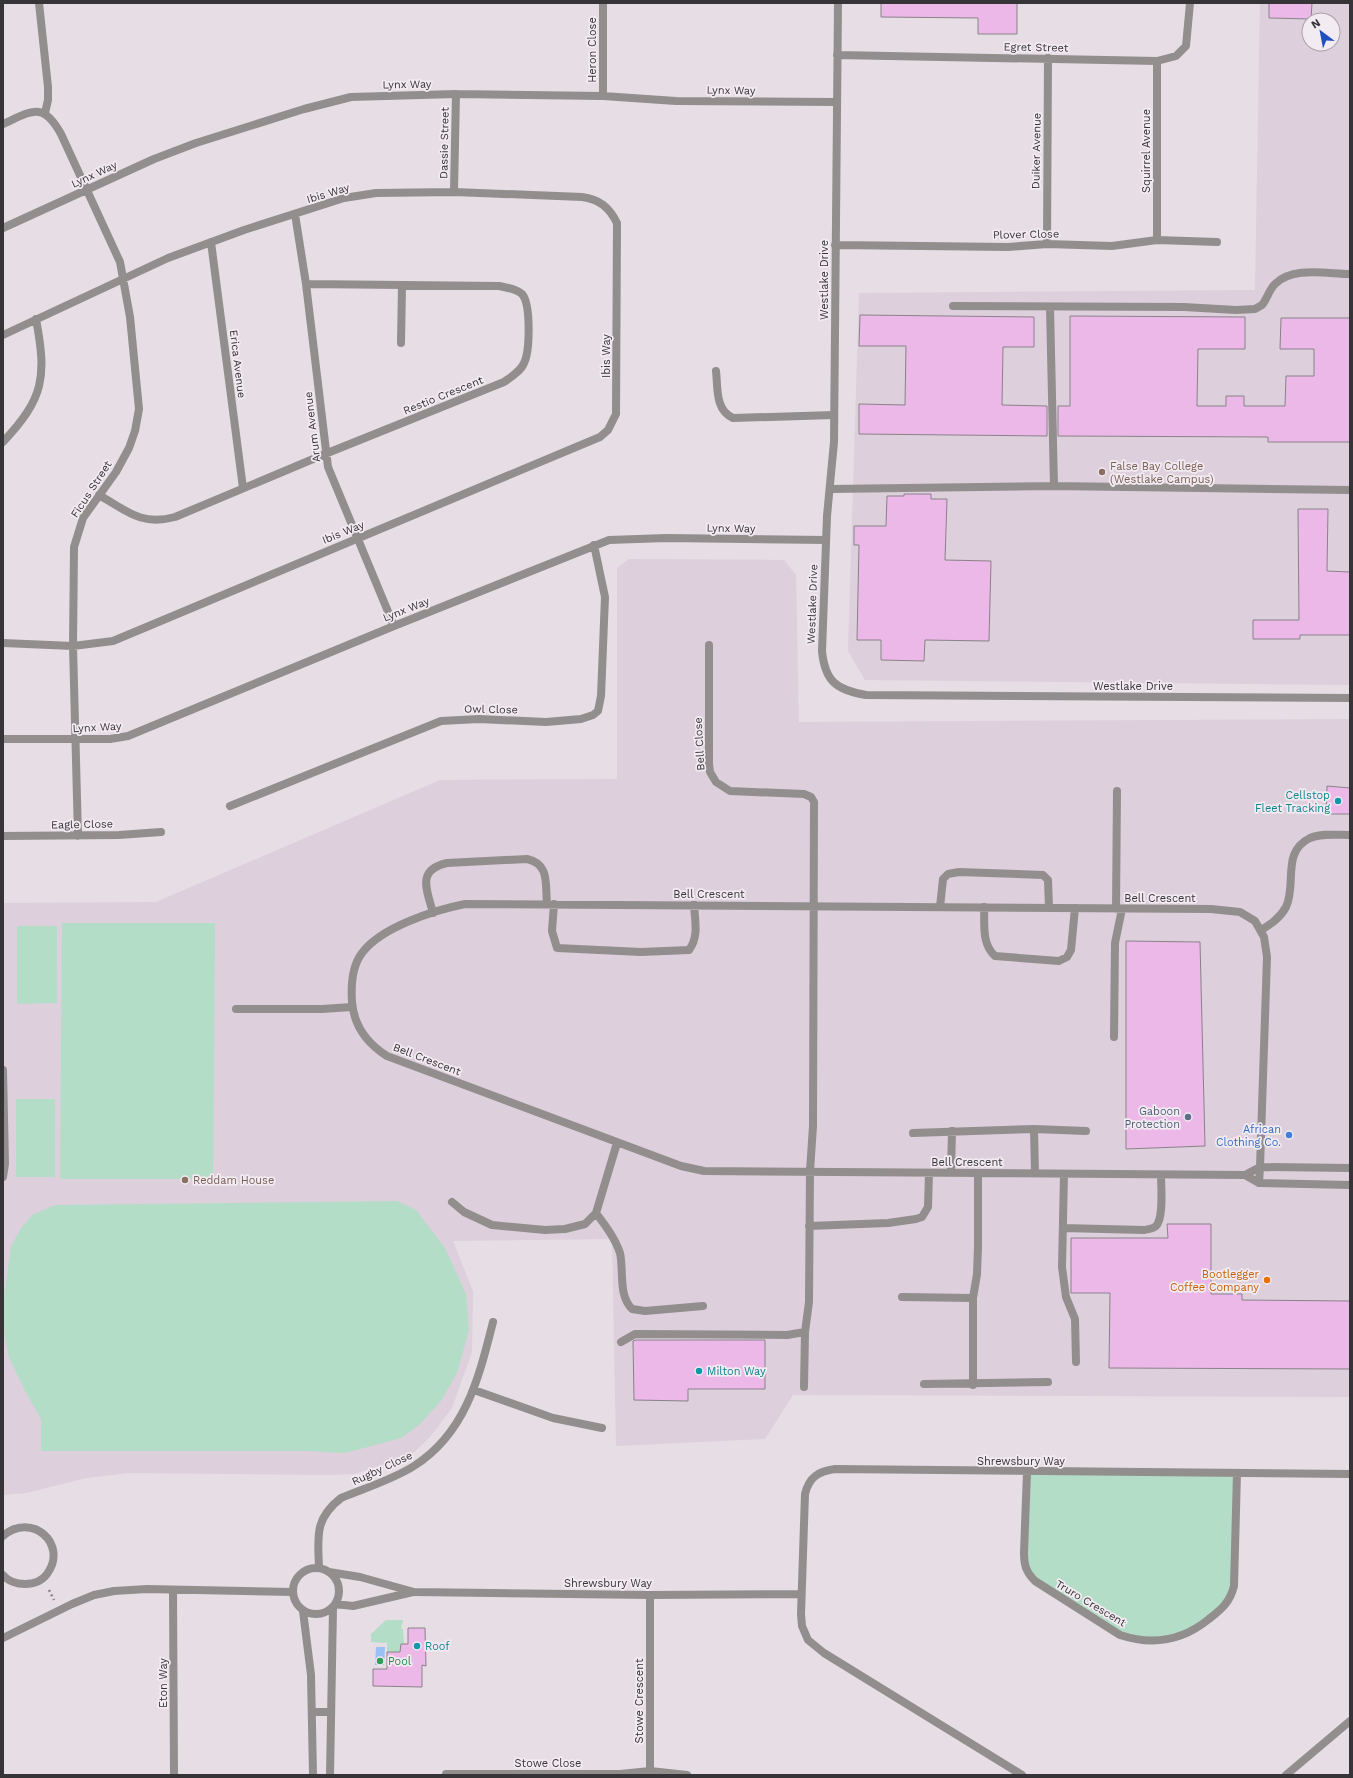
<svg xmlns="http://www.w3.org/2000/svg" width="1353" height="1778" font-family="'Work Sans',sans-serif">
	<style>
		.built { fill: #ddcfdc; fill-rule: evenodd }
		.green { fill: #b3ddc7 }
		.water { fill: #9bc0f4 }
		.building { fill: #ebb8e7; stroke: #898289 }
		.lines { fill: none; stroke-linecap: round; stroke-linejoin: round }
		.path { stroke: #878187; stroke-width: 2.5; stroke-dasharray: 2 3; stroke-linecap: butt }
		.lane { stroke: #928e8d; stroke-width: 8 }
		.street { stroke: #928e8d; stroke-width: 8 }
		.education-dot { fill: #8d6e63; stroke: #f3ebf2; stroke-width: 1.5 }
		.culture-dot { fill: #0f9aa8; stroke: #f3ebf2; stroke-width: 1.5 }
		.service-dot { fill: #5c6f8a; stroke: #f3ebf2; stroke-width: 1.5 }
		.shop-dot { fill: #3f7fe0; stroke: #f3ebf2; stroke-width: 1.5 }
		.food-dot { fill: #e8710a; stroke: #f3ebf2; stroke-width: 1.5 }
		.leisure-dot { fill: #2e9e5b; stroke: #f3ebf2; stroke-width: 1.5 }
		.labels { text-anchor: middle; stroke-width: 3.5; stroke-linejoin: round; paint-order: stroke }
		.street-label { font-size: 11px; fill: #373437; stroke: #f3ebf2 }
		.education-label { font-size: 11px; fill: #785e54; stroke: #f3ebf2; text-anchor: start }
		.culture-label { font-size: 11px; fill: #0d838f; stroke: #f3ebf2; text-anchor: start }
		.service-label { font-size: 11px; fill: #4e5e75; stroke: #f3ebf2; text-anchor: end }
		.shop-label { font-size: 11px; fill: #366cbe; stroke: #f3ebf2; text-anchor: end }
		.food-label { font-size: 11px; fill: #c56008; stroke: #f3ebf2; text-anchor: end }
		.leisure-label { font-size: 11px; fill: #27864d; stroke: #f3ebf2; text-anchor: start }
	</style>
	<rect width="100%" height="100%" fill="#e6dde5"/>
	<path class="built" d="M1260 3H1350V685L865 680 848 651 859 293 1255 290ZM1309 20H1333V44H1309Z
		M629 559 784 560 796 575 799 722 1350 719V1397L793 1395 765 1439 616 1446 612 1239 453 1241 473 1291 472 1352 452 1408 430 1437 410 1456 354 1474 327 1475 129 1473 86 1478 26 1493 3 1495V903L156 902 440 780 617 779V568Z"/>
	<path class="green" d="M62 923H215L213 1179H60Z
		M17 926H57V1003L17 1004Z
		M16 1099H55V1177H16Z
		M397 1201 416 1210 445 1248 466 1294 469 1330 457 1373 441 1401 419 1425 401 1438 345 1453 308 1451H41V1419L25 1391 9 1358 5 1339 3 1304 11 1246 22 1227 32 1215 55 1205Z
		M1027 1472 1237 1473 1232 1595 1185 1636 1131 1639 1035 1581 1024 1553Z
		M386 1620H403L401 1629H403L404 1644H401L400 1652H387V1643L371 1642V1634Z"/>
	<path class="water" d="M376 1647H385L384 1665H375Z"/>
	<path class="building" d="M881 3H1017V34H978V18L881 17Z
		M1269 3H1312L1311 19 1269 18Z
		M860 315 1034 317V347H1003L1002 405 1047 406V436L859 434V404L905 405 906 346H859Z
		M1070 316 1245 317V349H1198L1197 406H1226V396H1244V406H1285L1286 376H1314V349H1280L1281 318H1350V442H1268V437L1058 436V406H1070Z
		M904 494H931V499H947L945 560 991 561 989 641 925 640 924 661 881 660V640H857L859 545H854V526H886L887 496H904Z
		M1298 509H1328L1327 571 1350 572V635H1300V639H1253V620H1299Z
		M1327 786 1350 788V814H1326Z
		M1126 941 1200 942 1205 1146 1126 1149Z
		M1167 1224H1211V1294H1242V1300L1350 1301V1369L1109 1368 1110 1293H1071V1238H1168Z
		M636 1340H765V1389H688V1401L634 1400 633 1341Z
		M408 1628H425L426 1666 422 1665V1687L373 1686V1669H387V1652H400L401 1644H408Z"/>
	<g class="lines">
		<path class="path" d="M49 1590 54 1600"/>
		<path class="lane" d="M39 3 48 87V100L45 113
			M953 306 1184 307 1236 310 1255 309 1262 305C1267 299 1269 290 1275 284 1293 266 1327 274 1350 274
			M1050 307 1054 486
			M716 371C718 388 715 410 733 418L834 415
			M830 489 1054 486 1350 490
			M709 645V764L710 772 716 782 730 791 804 794 811 797 814 802 813 1126 810 1171 809 1302 805 1332 804 1387
			M554 904 552 931 557 948 641 952 689 950C699 937 695 921 694 905
			M940 907 943 879 948 874 959 872 1043 875 1048 880 1049 908
			M984 907C985 924 981 943 995 956L1059 961 1067 957 1071 950 1075 908
			M1116 909 1117 791
			M433 913C427 890 416 870 447 863L527 859C550 864 545 884 547 903
			M1261 930C1271 924 1280 918 1286 907 1297 884 1281 852 1310 838 1321 833 1338 835 1350 835
			M236 1009H322L352 1007
			M1114 1037 1115 943 1122 909
			M3 1070 5 1164 3 1177
			M1034 1129 1035 1173
			M913 1133 1034 1129 1086 1131
			M951 1172 952 1131
			M1064 1174 1062 1267 1066 1297 1075 1319 1076 1362
			M1245 1175 1259 1183 1350 1185
			M1259 1183 1260 1167 1267 957 1264 937 1255 921 1240 912 1211 909 465 904C435 910 381 927 362 953 352 966 351 987 352 1002 354 1026 368 1044 387 1056L681 1166 704 1171 1245 1175 1260 1167 1350 1168
			M452 1202 464 1212 492 1225 545 1230 565 1229 585 1224 596 1213 617 1143
			M596 1213C605 1225 615 1238 620 1253 624 1271 618 1295 632 1309L645 1311 703 1306
			M809 1226 888 1223 916 1219 922 1217 928 1207 929 1173
			M1063 1228 1144 1230C1148 1229 1153 1229 1156 1226 1164 1218 1161 1186 1161 1175
			M902 1297 973 1298
			M621 1342 635 1334 787 1335 805 1332
			M924 1384 1048 1382
			M973 1385V1298L977 1274 978 1247V1173
			M3 1536C31 1511 69 1544 47 1574 42 1581 33 1584 25 1584 17 1584 8 1581 3 1575"/>
		<path class="street" d="M838 3 834 442 827 516 822 651C825 682 837 690 866 695L1350 698
			M837 55 1157 61 1176 56 1186 46 1190 3
			M603 96V3
			M3 124C32 111 43 101 61 134L120 262 130 317 139 409 135 431 129 448 116 472 83 518 74 547 73 646 78 836
			M454 192 456 94
			M295 214 306 284 328 467 394 626
			M3 228 154 159 196 143 304 109 351 97 456 94 603 96 676 101 836 102
			M1157 240V61
			M211 242 243 488
			M1047 244 1048 58
			M835 245 1008 247 1047 244 1112 246 1157 240 1217 242
			M3 335 168 258 244 230 344 198 376 193 454 192 582 197C599 199 609 207 617 223L616 414 608 430 600 437 113 641 73 646 3 643
			M401 343 402 285
			M3 442C44 398 47 378 36 319
			M99 495C127 511 141 526 175 517L325 454 504 382C511 377 521 371 524 363 530 351 531 304 522 294 515 288 507 288 499 286L306 284
			M3 739H110L128 736 394 626 609 540 666 538 826 540
			M230 806 441 721 479 719 546 722 581 719 593 715 598 711 601 696 605 597 594 545
			M3 836 119 835 161 832
			M474 1390 553 1418 602 1428
			M1027 1472 1024 1553C1024 1565 1026 1572 1035 1581L1120 1635C1153 1646 1182 1641 1209 1619 1222 1609 1230 1602 1234 1586L1237 1473
			M293 1591a23 23 0 1 1 46 0a23 23 0 1 1-46 0Z
			M319 1568C318 1537 314 1519 341 1498 365 1488 392 1480 414 1466 466 1433 479 1377 493 1322
			M329 1572 360 1577 414 1592 650 1595 801 1594
			M173 1590 174 1775
			M650 1595V1771
			M335 1604 353 1606 413 1592
			M303 1611 311 1675 313 1775
			M3 1638 72 1604 94 1595 114 1591 147 1589 292 1592
			M312 1712H331
			M446 1774H620L650 1771 687 1775
			M330 1775 333 1608
			M1022 1775 824 1653 808 1640 802 1626 801 1614 805 1494C809 1477 819 1471 835 1469L1350 1474
			M1286 1775 1350 1721"/>
	</g>
	<g class="education-dot">
		<circle cx="1102" cy="472" r="4"/>
		<circle cx="185" cy="1180" r="4"/>
	</g>
	<g class="culture-dot">
		<circle cx="1338" cy="801" r="4"/>
		<circle cx="699" cy="1371" r="4"/>
		<circle cx="417" cy="1646" r="4"/>
	</g>
	<circle class="service-dot" cx="1188" cy="1117" r="4"/>
	<circle class="shop-dot" cx="1289" cy="1135" r="4"/>
	<circle class="food-dot" cx="1267" cy="1280" r="4"/>
	<circle class="leisure-dot" cx="380" cy="1661" r="4"/>
	<g class="labels">
		<g class="street-label">
			<text transform="translate(1036 47) rotate(1)" y="4">Egret Street</text>
			<text transform="translate(592 50) rotate(-90)" y="4">Heron Close</text>
			<text transform="translate(407 84) rotate(-1)" y="4">Lynx Way</text>
			<text transform="translate(731 90) rotate(1)" y="4">Lynx Way</text>
			<text transform="translate(444 143) rotate(-89)" y="4">Dassie Street</text>
			<text transform="translate(1036 151) rotate(-89)" y="4">Duiker Avenue</text>
			<text transform="translate(1146 151) rotate(-90)" y="4">Squirrel Avenue</text>
			<text transform="translate(94 174) rotate(-25)" y="4">Lynx Way</text>
			<text transform="translate(328 193) rotate(-17)" y="4">Ibis Way</text>
			<text transform="translate(1026 234) rotate(-1)" y="4">Plover Close</text>
			<text transform="translate(824 280) rotate(-90)" y="4">Westlake Drive</text>
			<text transform="translate(606 356) rotate(-90)" y="4">Ibis Way</text>
			<text transform="translate(238 364) rotate(83)" y="4">Erica Avenue</text>
			<text transform="translate(443 395) rotate(-22)" y="4">Restio Crescent</text>
			<text transform="translate(312 427) rotate(-97)" y="4">Arum Avenue</text>
			<text transform="translate(91 489) rotate(-57)" y="4">Ficus Street</text>
			<text transform="translate(731 528) rotate(1)" y="4">Lynx Way</text>
			<text transform="translate(343 532) rotate(-22)" y="4">Ibis Way</text>
			<text transform="translate(812 604) rotate(-88)" y="4">Westlake Drive</text>
			<text transform="translate(406 609) rotate(-22)" y="4">Lynx Way</text>
			<text x="1133" y="690">Westlake Drive</text>
			<text transform="translate(491 709) rotate(1)" y="4">Owl Close</text>
			<text transform="translate(97 727) rotate(-3)" y="4">Lynx Way</text>
			<text transform="translate(699 744) rotate(-93)" y="4">Bell Close</text>
			<text transform="translate(82 824) rotate(-1)" y="4">Eagle Close</text>
			<text x="709" y="898">Bell Crescent</text>
			<text x="1160" y="902">Bell Crescent</text>
			<text transform="translate(427 1059) rotate(21)" y="4">Bell Crescent</text>
			<text x="967" y="1166">Bell Crescent</text>
			<text x="1021" y="1465">Shrewsbury Way</text>
			<text transform="translate(382 1468) rotate(-25)" y="4">Rugby Close</text>
			<text x="608" y="1587">Shrewsbury Way</text>
			<text transform="translate(1091 1603) rotate(31)" y="4">Truro Crescent</text>
			<text transform="translate(163 1683) rotate(-90)" y="4">Eton Way</text>
			<text transform="translate(639 1701) rotate(-90)" y="4">Stowe Crescent</text>
			<text x="548" y="1767">Stowe Close</text>
		</g>
		<g class="education-label">
			<text x="1110" y="470">False Bay College<tspan x="1110" dy="13">(Westlake Campus)</tspan></text>
			<text x="193" y="1184">Reddam House</text>
		</g>
		<g class="culture-label">
			<text x="1330" y="799" text-anchor="end">Cellstop<tspan x="1330" dy="13">Fleet Tracking</tspan></text>
			<text x="707" y="1375">Milton Way</text>
			<text x="425" y="1650">Roof</text>
		</g>
		<g class="service-label">
			<text x="1180" y="1115">Gaboon<tspan x="1180" dy="13">Protection</tspan></text>
		</g>
		<g class="shop-label">
			<text x="1281" y="1133">African<tspan x="1281" dy="13">Clothing Co.</tspan></text>
		</g>
		<g class="food-label">
			<text x="1259" y="1278">Bootlegger<tspan x="1259" dy="13">Coffee Company</tspan></text>
		</g>
		<g class="leisure-label">
			<text x="388" y="1665">Pool</text>
		</g>
	</g>
	<rect width="1353" height="1778" fill="none" stroke="#373437" stroke-width="8"/>
	<g transform="translate(1321 32) rotate(328)"><circle r="19" fill="#f3ebf2" stroke="#a8a2a7"/>
	<path d="M0-3L7 15L0 10L-7 15Z" fill="#2151bf"/>
	<text y="-6" font-size="11" font-weight="bold" text-anchor="middle" fill="#373437">N</text>
	</g>
</svg>
